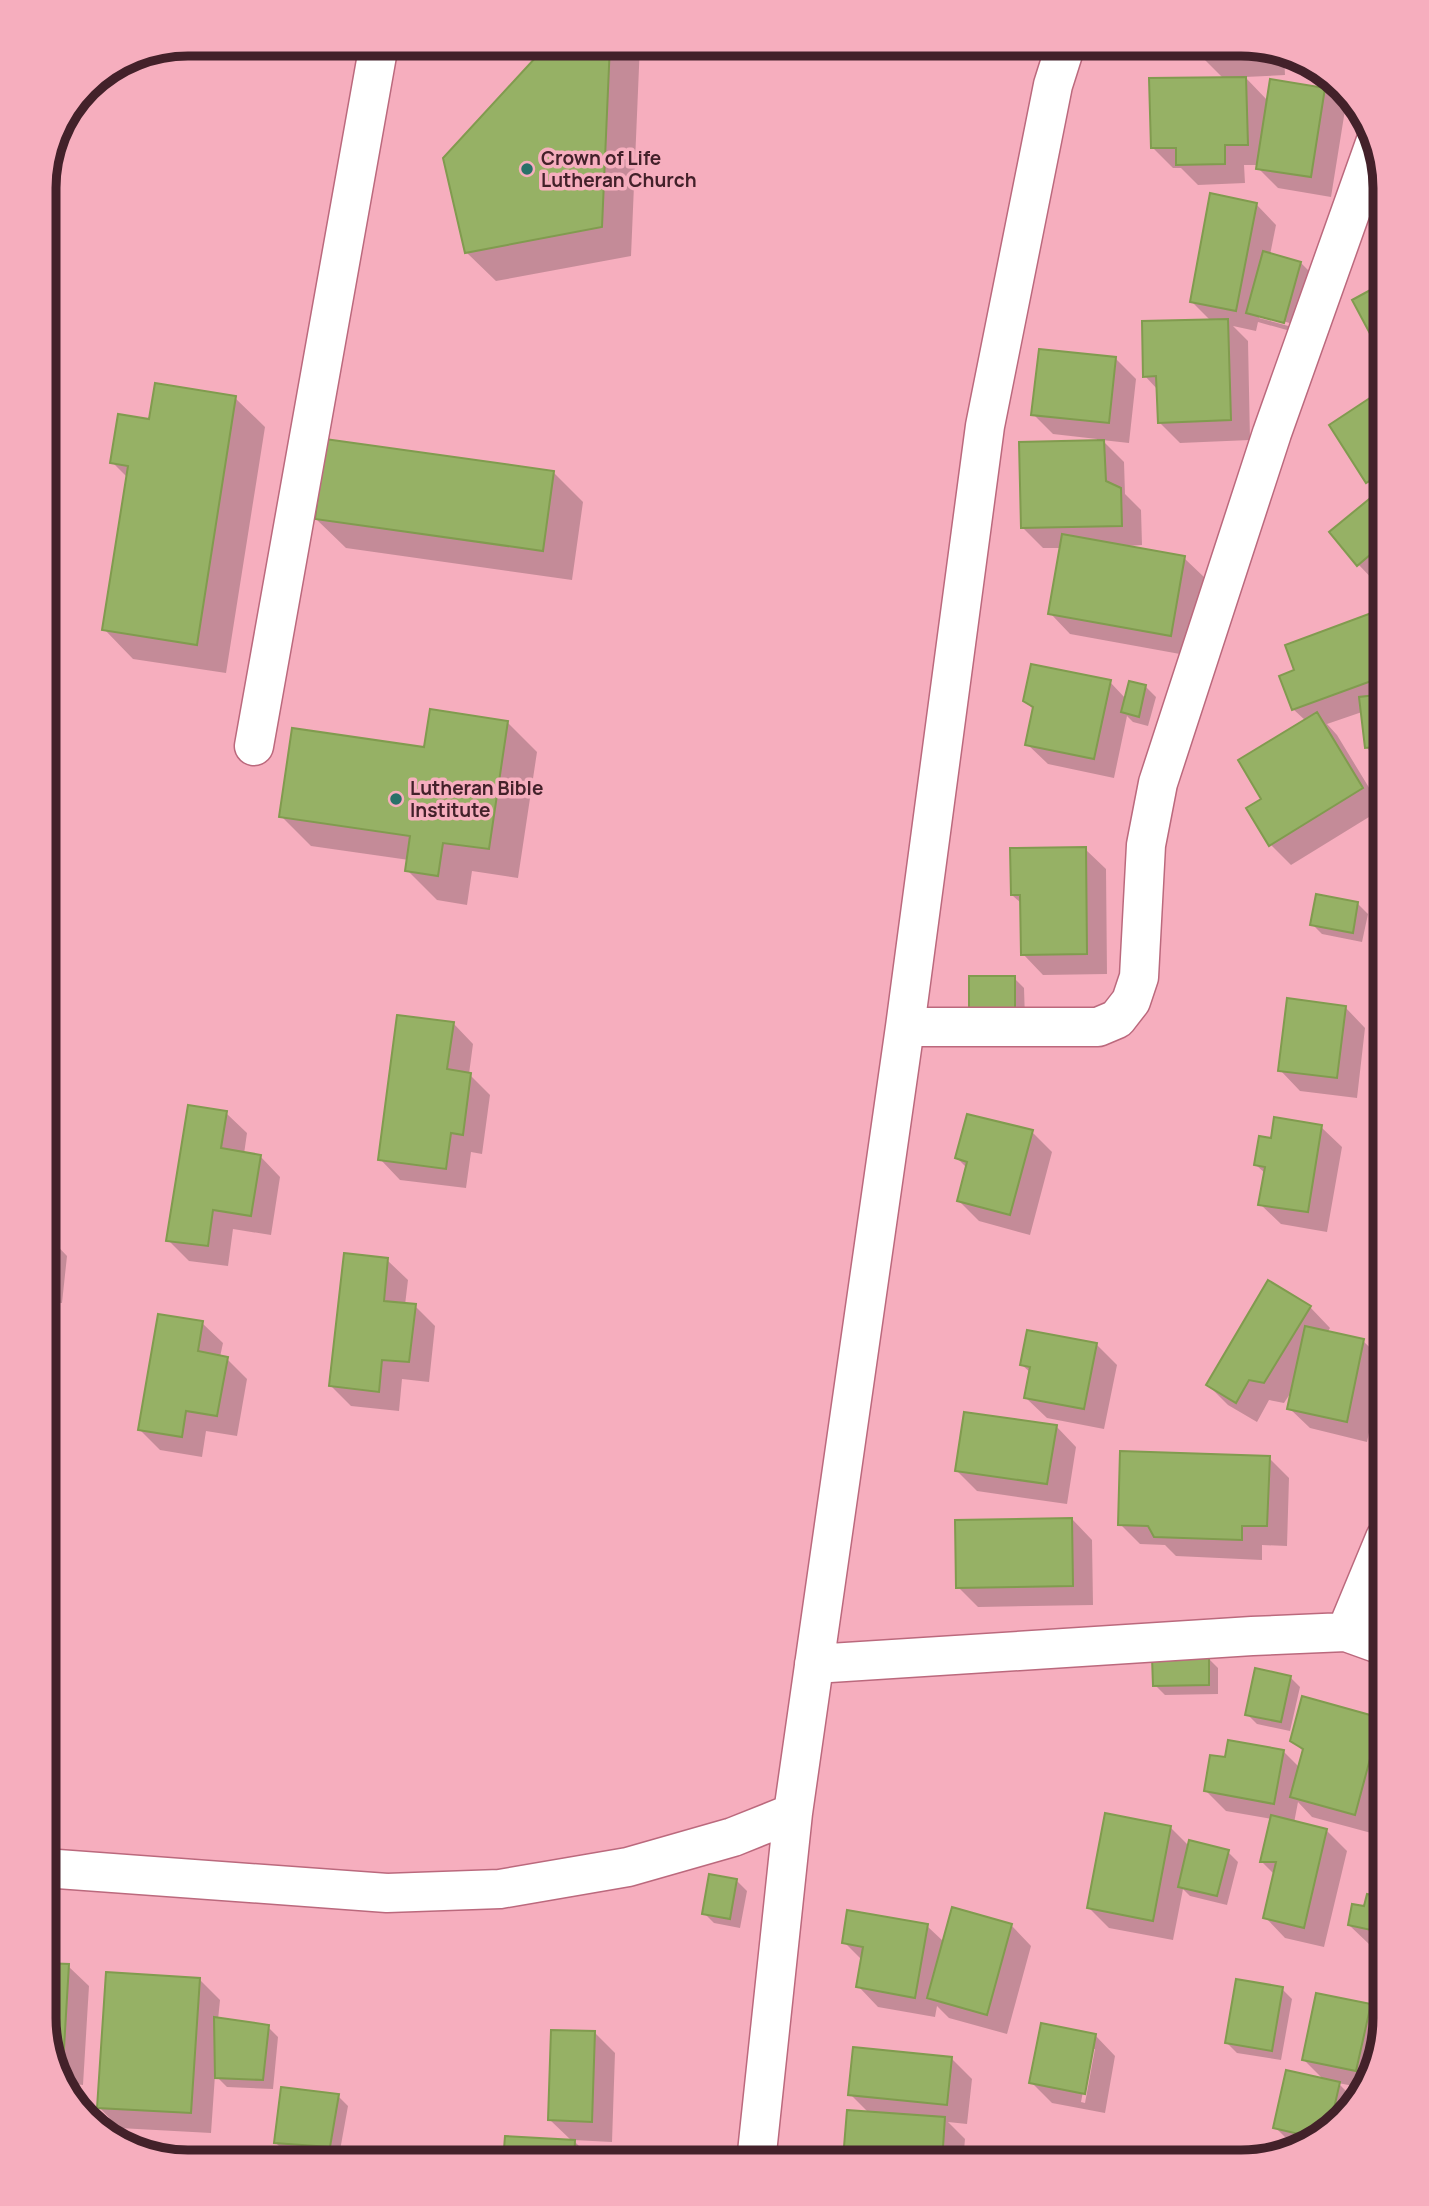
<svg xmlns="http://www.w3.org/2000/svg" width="1429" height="2206" font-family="Manrope,sans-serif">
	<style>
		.shadow { fill: #0003; fill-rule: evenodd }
		.building { fill: #96b165; stroke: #819b4f; stroke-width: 2 }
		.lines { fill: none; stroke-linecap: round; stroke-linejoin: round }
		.minor-casing { stroke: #bb697d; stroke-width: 41 }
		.minor { stroke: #fff; stroke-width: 38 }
		.poi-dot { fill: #297169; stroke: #f6aebe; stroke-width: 2.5 }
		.labels { text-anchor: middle; stroke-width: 7; stroke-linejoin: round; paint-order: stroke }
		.poi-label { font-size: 19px; font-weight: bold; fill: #43212a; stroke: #f6aebe; text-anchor: start }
		.rim { fill: none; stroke: #43212a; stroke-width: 9 }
	</style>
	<rect width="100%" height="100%" fill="#f6aebe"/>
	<path class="shadow" d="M550 44H640L631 256 496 281 466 252 445 158Z
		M1251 44 1284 55 1285 75 1245 77 1268 101 1325 89 1345 110 1331 197 1278 188 1258 168V165H1244L1245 183 1198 185 1181 168H1173L1153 148 1224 79 1203 58Z
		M1256 204 1276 225 1270 255 1301 263 1311 273 1294 332 1258 322 1256 331 1233 326 1248 341 1250 440 1180 443 1159 422 1158 390 1145 376 1211 321 1192 302ZM1259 314 1293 324 1292 327 1259 318Z
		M1115 358 1136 379 1129 443 1102 440 1124 462 1125 494 1141 510 1142 545 1127 546 1184 558 1205 578 1191 656 1070 634 1050 613 1062 548H1043L1023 528 1097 442V439L1053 434 1033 414Z
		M1385 390V579L1378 585 1358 564 1379 493 1368 482 1331 426Z
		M235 398 265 427 226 673 133 659 104 629 128 478 112 462 151 421Z
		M553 472 583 502 572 580 346 548 316 519Z
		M1385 610V757L1376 758 1366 747 1362 712 1327 724 1337 735 1382 809 1291 865 1271 845 1264 800 1306 721 1293 709 1297 671 1287 646Z
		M1110 682 1126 699 1146 687 1156 697 1148 726 1133 722 1127 716 1114 778 1048 764 1027 744 1034 710 1025 701Z
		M507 722 537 752 518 878 472 871 467 905 437 900 407 870 409 860 311 846 281 816 426 749Z
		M1085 849 1106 869 1107 974 1043 975 1023 954 1022 904 1012 895Z
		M1358 904 1368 914 1362 942 1322 934 1312 924Z
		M1385 963V997L1375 987Z
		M971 978H1014L1024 988 1025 1019Z
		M1345 1007 1365 1028 1357 1098 1300 1091 1280 1070Z
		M453 1023 473 1044 469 1074 490 1095 482 1154 471 1152 466 1188 400 1180 380 1159Z
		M226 1113 247 1133 244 1154 260 1156 280 1177 271 1235 233 1229 228 1266 189 1261 168 1240Z
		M1321 1127 1342 1147 1327 1232 1281 1224 1260 1204 1266 1174 1256 1165 1272 1140Z
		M1032 1132 1052 1152 1030 1235 979 1221 959 1201 967 1168 957 1158Z
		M44 1235H47L67 1256 62 1303 44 1302Z
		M387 1260 408 1280 405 1305 415 1306 435 1326 429 1382 402 1379 399 1411 351 1406 331 1386Z
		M1310 1307 1330 1328 1327 1333 1363 1341 1384 1361 1367 1442 1310 1428 1289 1408 1293 1389 1284 1403 1269 1400 1257 1422 1228 1405 1208 1385Z
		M202 1323 223 1343 220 1357 227 1359 247 1379 237 1436 206 1431 202 1457 160 1450 140 1430Z
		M1096 1344 1117 1365 1104 1429 1047 1418 1026 1398 1031 1373 1022 1365Z
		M1056 1426 1076 1447 1067 1504 977 1491 957 1471Z
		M1269 1458 1289 1478 1287 1546 1262 1545V1560L1176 1556 1165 1545 1140 1544 1120 1524Z
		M1072 1519 1092 1540 1093 1605 978 1607 958 1587Z
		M1208 1658 1218 1668V1694L1165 1695 1155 1685Z
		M1290 1677 1300 1687 1290 1731 1257 1724 1247 1714Z
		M1380 1719 1385 1724V1844L1375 1834 1312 1817 1298 1802 1294 1823 1326 1830 1347 1851 1324 1947 1285 1938 1265 1917 1275 1875 1261 1861 1272 1819 1226 1811 1206 1791 1226 1759 1283 1751 1300 1768 1304 1752 1292 1740Z
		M1170 1827 1189 1846 1228 1852 1238 1862 1227 1905 1190 1896 1183 1889 1173 1940 1109 1928 1088 1907Z
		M710 1876 737 1881 747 1891 740 1928 714 1923 704 1913Z
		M1368 1896 1385 1899V1950L1382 1947 1370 1945 1349 1925 1366 1908Z
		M1011 1925 1031 1946 1007 2034 949 2018 937 2006 935 2017 878 2007 858 1986 863 1961 844 1942 927 1926 944 1942Z
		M44 1964 68 1966 89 1986 83 2085 59 2082 44 2018Z
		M199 1979 220 2000 218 2020 268 2027 278 2037 273 2089 227 2087 215 2075 211 2133 119 2128 99 2107Z
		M1282 1989 1292 1999 1281 2060 1237 2053 1227 2043Z
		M1370 2006 1385 2020 1364 2088 1338 2083 1349 2094 1345 2112 1310 2143 1285 2137 1275 2127 1325 2081 1304 2060Z
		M595 2033 615 2053 612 2142 573 2140 585 2152 584 2162H505L506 2138 572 2141 550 2120Z
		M1095 2035 1115 2056 1105 2113 1052 2103 1031 2082ZM1091 2049H1095L1085 2103 1081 2102Z
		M951 2058 972 2079 967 2124 948 2122 965 2139 963 2162H848L844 2158 869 2113 850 2094Z
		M338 2096 348 2106 339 2156 286 2153 276 2143Z
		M1032 2150 1076 2156 1082 2162H1030Z"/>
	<path class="building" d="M548 44H610L602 227 465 253 443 158Z
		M1201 44H1251L1265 49V56L1202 59Z
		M1246 77 1248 145H1225V164L1176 165V148H1151L1149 78Z
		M1270 79 1325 88 1311 177 1256 169Z
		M1210 193 1257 203 1236 311 1190 302Z
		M1263 251 1301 262 1284 323 1246 313Z
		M1385 282V354L1382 356 1352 300Z
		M1228 319 1231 420 1158 423 1156 376 1143 377 1142 321Z
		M1039 349 1116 357 1109 423 1031 415Z
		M155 383 236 396 197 645 102 630 128 466 110 463 118 414 149 419Z
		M1385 388V471L1366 483 1329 425Z
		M325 439 554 471 543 551 315 519Z
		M1104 440 1106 481 1121 488 1122 526 1021 528 1019 442Z
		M1385 486V542L1357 566 1329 532Z
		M1062 534 1185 556 1171 636 1048 614Z
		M1385 608V676L1292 710 1279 676 1294 670 1285 645Z
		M1031 664 1111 680 1094 759 1025 745 1033 707 1023 701Z
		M1129 681 1146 685 1139 717 1121 712Z
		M1385 694V746L1365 748 1359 697Z
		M430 709 508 721 489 849 443 843 438 876 405 871 410 836 279 817 292 728 424 747Z
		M1317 712 1363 788 1269 846 1246 808 1261 799 1238 760Z
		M1086 847 1087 954 1021 955 1020 895H1011L1010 848Z
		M1316 894 1358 902 1353 933 1310 925Z
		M1384 961H1385V993L1372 987Z
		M969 976H1015V1010H969Z
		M1287 998 1346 1006 1337 1078 1278 1071Z
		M397 1015 454 1022 447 1069 471 1073 463 1135 451 1133 446 1169 378 1160Z
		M188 1105 227 1111 221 1148 261 1155 251 1216 213 1210 208 1246 166 1241Z
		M1385 1105V1126L1377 1121Z
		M967 1114 1033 1130 1010 1215 957 1201 967 1162 955 1158Z
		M1274 1117 1322 1125 1308 1212 1258 1205 1265 1167 1254 1165 1259 1136 1271 1138Z
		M44 1233 48 1234 44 1269Z
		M344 1253 388 1258 384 1301 416 1304 409 1362 382 1360 379 1392 329 1386Z
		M1268 1280 1311 1306 1264 1383 1249 1380 1236 1403 1206 1385Z
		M158 1314 203 1321 198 1351 228 1357 217 1416 186 1411 182 1437 138 1430Z
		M1305 1326 1364 1339 1347 1422 1287 1409Z
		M1027 1330 1097 1343 1084 1409 1024 1398 1030 1367 1020 1365Z
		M964 1412 1057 1425 1047 1484 955 1471Z
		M1120 1451 1270 1456 1267 1526H1242V1540L1154 1537 1148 1526 1118 1525Z
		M1072 1518 1073 1586 956 1588 955 1520Z
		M1209 1656V1685L1153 1686 1152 1657Z
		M1255 1668 1291 1676 1281 1722 1245 1715Z
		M1302 1696 1381 1718 1355 1815 1290 1797 1303 1749 1290 1741Z
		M1228 1740 1284 1750 1274 1804 1204 1791 1210 1755 1225 1757Z
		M1385 1761V1836L1372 1833Z
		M1105 1813 1171 1826 1153 1921 1087 1908Z
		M1271 1815 1327 1829 1304 1928 1263 1918 1276 1862H1260Z
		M1189 1840 1229 1850 1217 1896 1178 1887Z
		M709 1874 737 1879 730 1919 702 1914Z
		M1367 1894 1385 1897V1947L1377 1945 1376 1931 1348 1925 1352 1904 1364 1906Z
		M952 1907 1012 1924 987 2015 927 1998Z
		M847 1910 928 1924 915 1998 856 1987 863 1947 842 1943Z
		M44 1963 69 1964 63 2065H55L44 2018Z
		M106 1972 200 1978 191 2113 97 2108Z
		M1236 1979 1283 1987 1272 2051 1225 2043Z
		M1316 1993 1371 2004 1356 2071 1302 2060Z
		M214 2017 269 2025 263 2080 215 2078Z
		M1041 2023 1096 2034 1085 2094 1029 2083Z
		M551 2030 595 2031 592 2122 548 2120Z
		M853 2047 952 2057 947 2105 848 2095Z
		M1286 2070 1340 2082 1330 2126 1316 2138 1273 2128Z
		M281 2087 339 2094 330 2147 274 2143Z
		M847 2110 945 2117 942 2162H883L843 2159Z
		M505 2136 575 2140 574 2162H503Z
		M1030 2148 1077 2154 1076 2162H1028Z
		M1168 2149 1221 2162H1165Z
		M219 2158 260 2162H219Z
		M593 2158 627 2162H592Z"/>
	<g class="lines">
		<g class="minor-casing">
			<path id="minor" d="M254 746 379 44
				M905 1027H1098L1117 1019 1131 1001 1139 977 1146 845 1158 783 1272 433 1375 143
				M1346 1632 1385 1538
				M814 1664 1252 1636 1346 1632 1385 1646
				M44 1868 387 1893 500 1889 628 1867 733 1837 793 1813
				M756 2162 793 1813 905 1027 985 426 1053 85 1066 44"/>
		</g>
		<use href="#minor" class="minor"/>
	</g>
	<g class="poi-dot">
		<circle cx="527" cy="169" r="7"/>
		<circle cx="396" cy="799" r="7"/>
	</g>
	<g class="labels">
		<g class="poi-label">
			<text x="541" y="165">Crown of Life<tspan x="541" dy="22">Lutheran Church</tspan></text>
			<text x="410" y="795">Lutheran Bible<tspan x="410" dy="22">Institute</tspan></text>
		</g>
	</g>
	<path d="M0 0H1429V2206H0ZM188 56H1241A132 132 0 0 1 1373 188V2018A132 132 0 0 1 1241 2150H188A132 132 0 0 1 56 2018V188A132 132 0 0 1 188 56Z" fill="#f6aebe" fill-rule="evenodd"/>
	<path class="rim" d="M188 56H1241A132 132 0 0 1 1373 188V2018A132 132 0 0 1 1241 2150H188A132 132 0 0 1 56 2018V188A132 132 0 0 1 188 56Z"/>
</svg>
